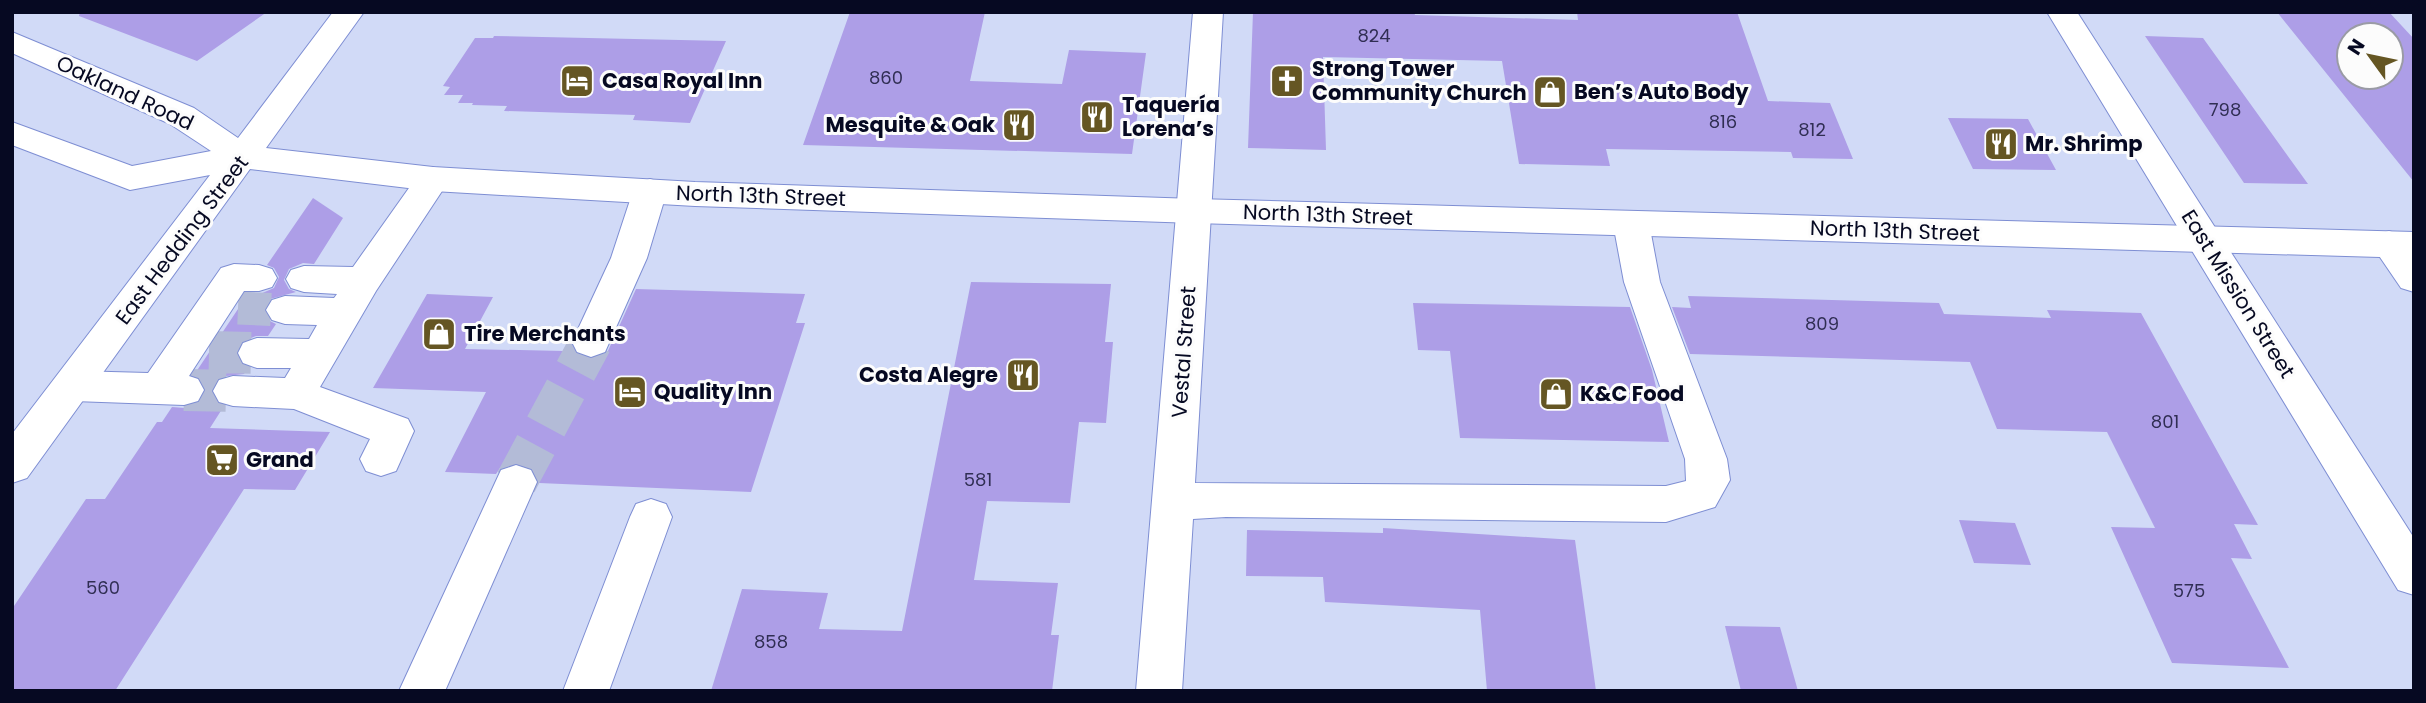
<svg xmlns="http://www.w3.org/2000/svg" width="2426" height="703" font-family="Poppins,sans-serif">
	<style>
		.building { fill: #ad9ee7; fill-rule: evenodd }
		.lines { fill: none; stroke-linecap: round; stroke-linejoin: round }
		.minor-tunnel-far1 { stroke: #b3bbd7; stroke-width: 33; stroke-dasharray: 33 17; stroke-linecap: butt }
		.minor-tunnel { stroke: #b3bbd7; stroke-width: 42; stroke-dasharray: 42 21; stroke-linecap: butt }
		.minor-casing { stroke: #7e8ed3; stroke-width: 2 }
		.major-casing { stroke: #7e8ed3; stroke-width: 2 }
		.minor { fill: #fff; fill-rule: evenodd }
		.major { fill: #fff; fill-rule: evenodd }
		.labels { text-anchor: middle; stroke-width: 6; stroke-linejoin: round; paint-order: stroke }
		.number-label { font-size: 18px; fill: #302e53 }
		.poi-label { font-size: 21px; font-weight: bold; fill: #060922; stroke: #fcfcfc; text-anchor: start }
		.street-label { font-size: 21px; fill: #060922; stroke: #fcfcfc }
	</style>
	<rect width="100%" height="100%" fill="#d1daf7"/>
	<path class="building" d="M80 12H267L197 61 79 16Z
		M850 12H985L970 81 1062 84 1069 50 1146 53 1132 154 803 145Z
		M1253 12H1414L1415 15 1578 20 1577 12H1737L1768 101 1830 103 1853 159 1793 158 1791 152 1606 149 1610 166 1519 164 1502 61 1323 57 1326 150 1248 148Z
		M2277 12H2389L2414 39V182ZM2349 35H2391V77H2349Z
		M494 36 726 41 690 123 633 120 635 115 504 111 507 106 472 105 473 103H458L463 95H444L450 87 443 86 475 38H493Z
		M2145 36 2203 38 2308 184 2244 183Z
		M1948 118 2028 119 2056 170 1973 169Z
		M313 198 343 218 314 264 303 263 289 269 284 280 289 289 296 292 270 299 264 311 270 321 276 324 268 336H256L241 342 236 354 241 364 248 368 244 374 218 377 211 390 217 403 224 406 210 428 330 432 295 490 244 489 115 691H12V609L86 499H105L157 422H162L172 407 185 408 200 402 206 389 200 378 194 375 248 294H260L274 288 279 277 274 268 267 265Z
		M971 282 1111 284 1105 342H1113L1106 423 1079 422 1070 503 987 501 974 580 1058 583 1051 635H1059L1052 691H711L742 589 828 593 819 629 902 631Z
		M636 289 805 294 796 323H805L751 492 539 483 533 469 517 463 500 468 496 474 445 472 486 392 373 388 427 294 493 297 465 349 564 351 570 341 576 354 592 359 607 353Z
		M1688 296 1939 303 1944 314 2051 318 2047 310 2141 313 2258 525 2234 524 2252 559 2231 558 2289 668 2172 663 2111 527 2155 528 2107 432 1997 429 1970 362 1690 354 1672 307 1691 308Z
		M1413 303 1630 307 1652 370 1669 442 1460 438 1450 351 1418 350Z
		M1959 520 2015 523 2031 565 1974 563Z
		M1383 528 1575 540 1596 691H1487L1480 610 1325 602 1323 577 1246 576 1247 530 1383 533Z
		M1725 626 1780 627 1798 691H1741Z"/>
	<g class="lines">
		<path class="minor-tunnel-far1" d="M238 308 285 310"/>
		<path class="minor-tunnel" d="M209 352 257 353
			M184 390 233 391
			M516 482 591 342"/>
		<g class="minor-casing">
			<path id="minor" d="M1193 12H1223L1195 483 1666 486 1686 481 1685 459 1624 282 1613 223 1618 214 1631 211 1644 214 1649 223 1660 282 1727 459 1730 480 1715 507 1666 522 1226 517 1193 519 1182 691H1136Z
				M2047 12H2077L2414 538V595L2398 590Z
				M433 167 445 171 450 179 376 291 320 387 408 419 414 431 396 471 381 476 366 471 360 459 370 439 294 409 233 406 219 402 213 391 219 380 233 376 285 378 291 368H257L243 363 238 353 243 343 257 338 309 339 317 325 285 324 272 320 266 310 272 300 285 296 334 298 337 294 304 292 291 288 286 279 291 270 304 266 353 267 421 171Z
				M650 179 662 183 667 191 647 258 605 352 591 357 577 352 572 342 611 258 633 191 638 183Z
				M2389 231C2419 240 2414 266 2414 292L2401 288 2371 244 2376 235Z
				M234 264 259 265 272 269 277 278 272 287 259 291H244L189 376 198 379 204 390 198 401 184 405 74 401 60 397 54 386 60 375 74 371 148 373 221 268Z
				M516 465 531 470 537 482 445 691H399L501 470Z
				M651 499 666 504 672 517 609 691H563L630 517 636 504Z"/>
		</g>
		<g class="major-casing">
			<path id="major" d="M333 12H364L266 148 433 167 695 182 1195 199 2414 232V258L1195 223 695 206 433 191 250 169 27 478 12 483V434L210 175 130 190 12 145V122L132 166 211 151 170 124 12 53V32L194 108 238 138Z"/>
		</g>
		<use href="#minor" class="minor"/>
		<use href="#major" class="major"/>
	</g>
	<defs>
		<g id="hotel-square" transform="scale(1.75)"><rect x="-9" y="-9" width="18" height="18" rx="4" fill="#655623" stroke="#fcfcfc"/><path d="M-6-4.5h1.5V1H6V5H4.5V3h-9V5H-6ZM-4 0a1.8 1.8 0 1 1 3.6 0ZM.5 0V-2.5h3Q6-2.5 6 0Z" fill="#fff"/></g>
		<g id="church-square" transform="scale(1.75)"><rect x="-9" y="-9" width="18" height="18" rx="4" fill="#655623" stroke="#fcfcfc"/><path d="M-1.2-6h2.4v3.5h3.3v2.4h-3.3V6h-2.4V-.1h-3.3v-2.4h3.3Z" fill="#fff"/></g>
		<g id="shop-square" transform="scale(1.75)"><rect x="-9" y="-9" width="18" height="18" rx="4" fill="#655623" stroke="#fcfcfc"/><path d="M-5-2.5h2.3a2.7 3.5 0 0 1 5.4 0H5L5.5 6h-11ZM-1.5-2.5h3a1.5 2.3 0 0 0-3 0Z" fill="#fff"/></g>
		<g id="restaurant-square" transform="scale(1.75)"><rect x="-9" y="-9" width="18" height="18" rx="4" fill="#655623" stroke="#fcfcfc"/><path d="M-5-6h1v4h1v-4h1v4h1v-4h1v5L-1.5 .5V6h-2V.5L-5-1ZM5-6V6H3V1.5H1.5Q1.5-4 5-6Z" fill="#fff"/></g>
		<g id="supermarket-square" transform="scale(1.75)"><rect x="-9" y="-9" width="18" height="18" rx="4" fill="#655623" stroke="#fcfcfc"/><path d="M-6-5.5h2.5l.6 2H6L4.5 2H-2.5L-4.4-4H-6ZM-1.5 3.2a1.3 1.3 0 1 0 .1 0ZM3 3.2a1.3 1.3 0 1 0 .1 0Z" fill="#fff"/></g>
	</defs>
	<g fill-rule="evenodd">
		<use href="#hotel-square" x="577" y="81"/>
		<use href="#church-square" x="1287" y="81"/>
		<use href="#shop-square" x="1550" y="92"/>
		<use href="#restaurant-square" x="1097" y="117"/>
		<use href="#restaurant-square" x="1019" y="125"/>
		<use href="#restaurant-square" x="2001" y="144"/>
		<use href="#shop-square" x="439" y="334"/>
		<use href="#restaurant-square" x="1023" y="375"/>
		<use href="#hotel-square" x="630" y="392"/>
		<use href="#shop-square" x="1556" y="394"/>
		<use href="#supermarket-square" x="222" y="460"/>
	</g>
	<g class="labels">
		<g class="number-label">
			<text x="1374" y="42">824</text>
			<text x="886" y="84">860</text>
			<text x="2225" y="116">798</text>
			<text x="1723" y="128">816</text>
			<text x="1812" y="136">812</text>
			<text x="1822" y="330">809</text>
			<text x="2165" y="428">801</text>
			<text x="978" y="486">581</text>
			<text x="103" y="594">560</text>
			<text x="2189" y="597">575</text>
			<text x="771" y="648">858</text>
		</g>
		<g class="poi-label">
			<text x="1312" y="76">Strong Tower<tspan x="1312" dy="24">Community Church</tspan></text>
			<text x="602" y="88">Casa Royal Inn</text>
			<text x="1574" y="99">Ben’s Auto Body</text>
			<text x="1122" y="112">Taquería<tspan x="1122" dy="24">Lorena’s</tspan></text>
			<text x="995" y="132" text-anchor="end">Mesquite &amp; Oak</text>
			<text x="2025" y="151">Mr. Shrimp</text>
			<text x="464" y="341">Tire Merchants</text>
			<text x="998" y="382" text-anchor="end">Costa Alegre</text>
			<text x="654" y="399">Quality Inn</text>
			<text x="1580" y="401">K&amp;C Food</text>
			<text x="246" y="467">Grand</text>
		</g>
		<g class="street-label">
			<text transform="translate(125 93) rotate(25)" y="7">Oakland Road</text>
			<text transform="translate(761 196) rotate(2)" y="7">North 13th Street</text>
			<text transform="translate(1328 215) rotate(2)" y="7">North 13th Street</text>
			<text transform="translate(1895 231) rotate(2)" y="7">North 13th Street</text>
			<text transform="translate(182 240) rotate(-53)" y="7">East Hedding Street</text>
			<text transform="translate(2238 294) rotate(58)" y="7">East Mission Street</text>
			<text transform="translate(1184 352) rotate(-86)" y="7">Vestal Street</text>
		</g>
	</g>
	<rect width="2426" height="703" fill="none" stroke="#060922" stroke-width="28"/>
	<g transform="translate(2370 56) rotate(303)"><circle r="33" fill="#fcfcfc" stroke="#9a9ba5" stroke-width="2"/>
	<path d="M0-5L12 26L0 18L-12 26Z" fill="#655623"/>
	<text y="-10" font-size="19" font-weight="bold" text-anchor="middle" fill="#060922">N</text>
	</g>
</svg>
